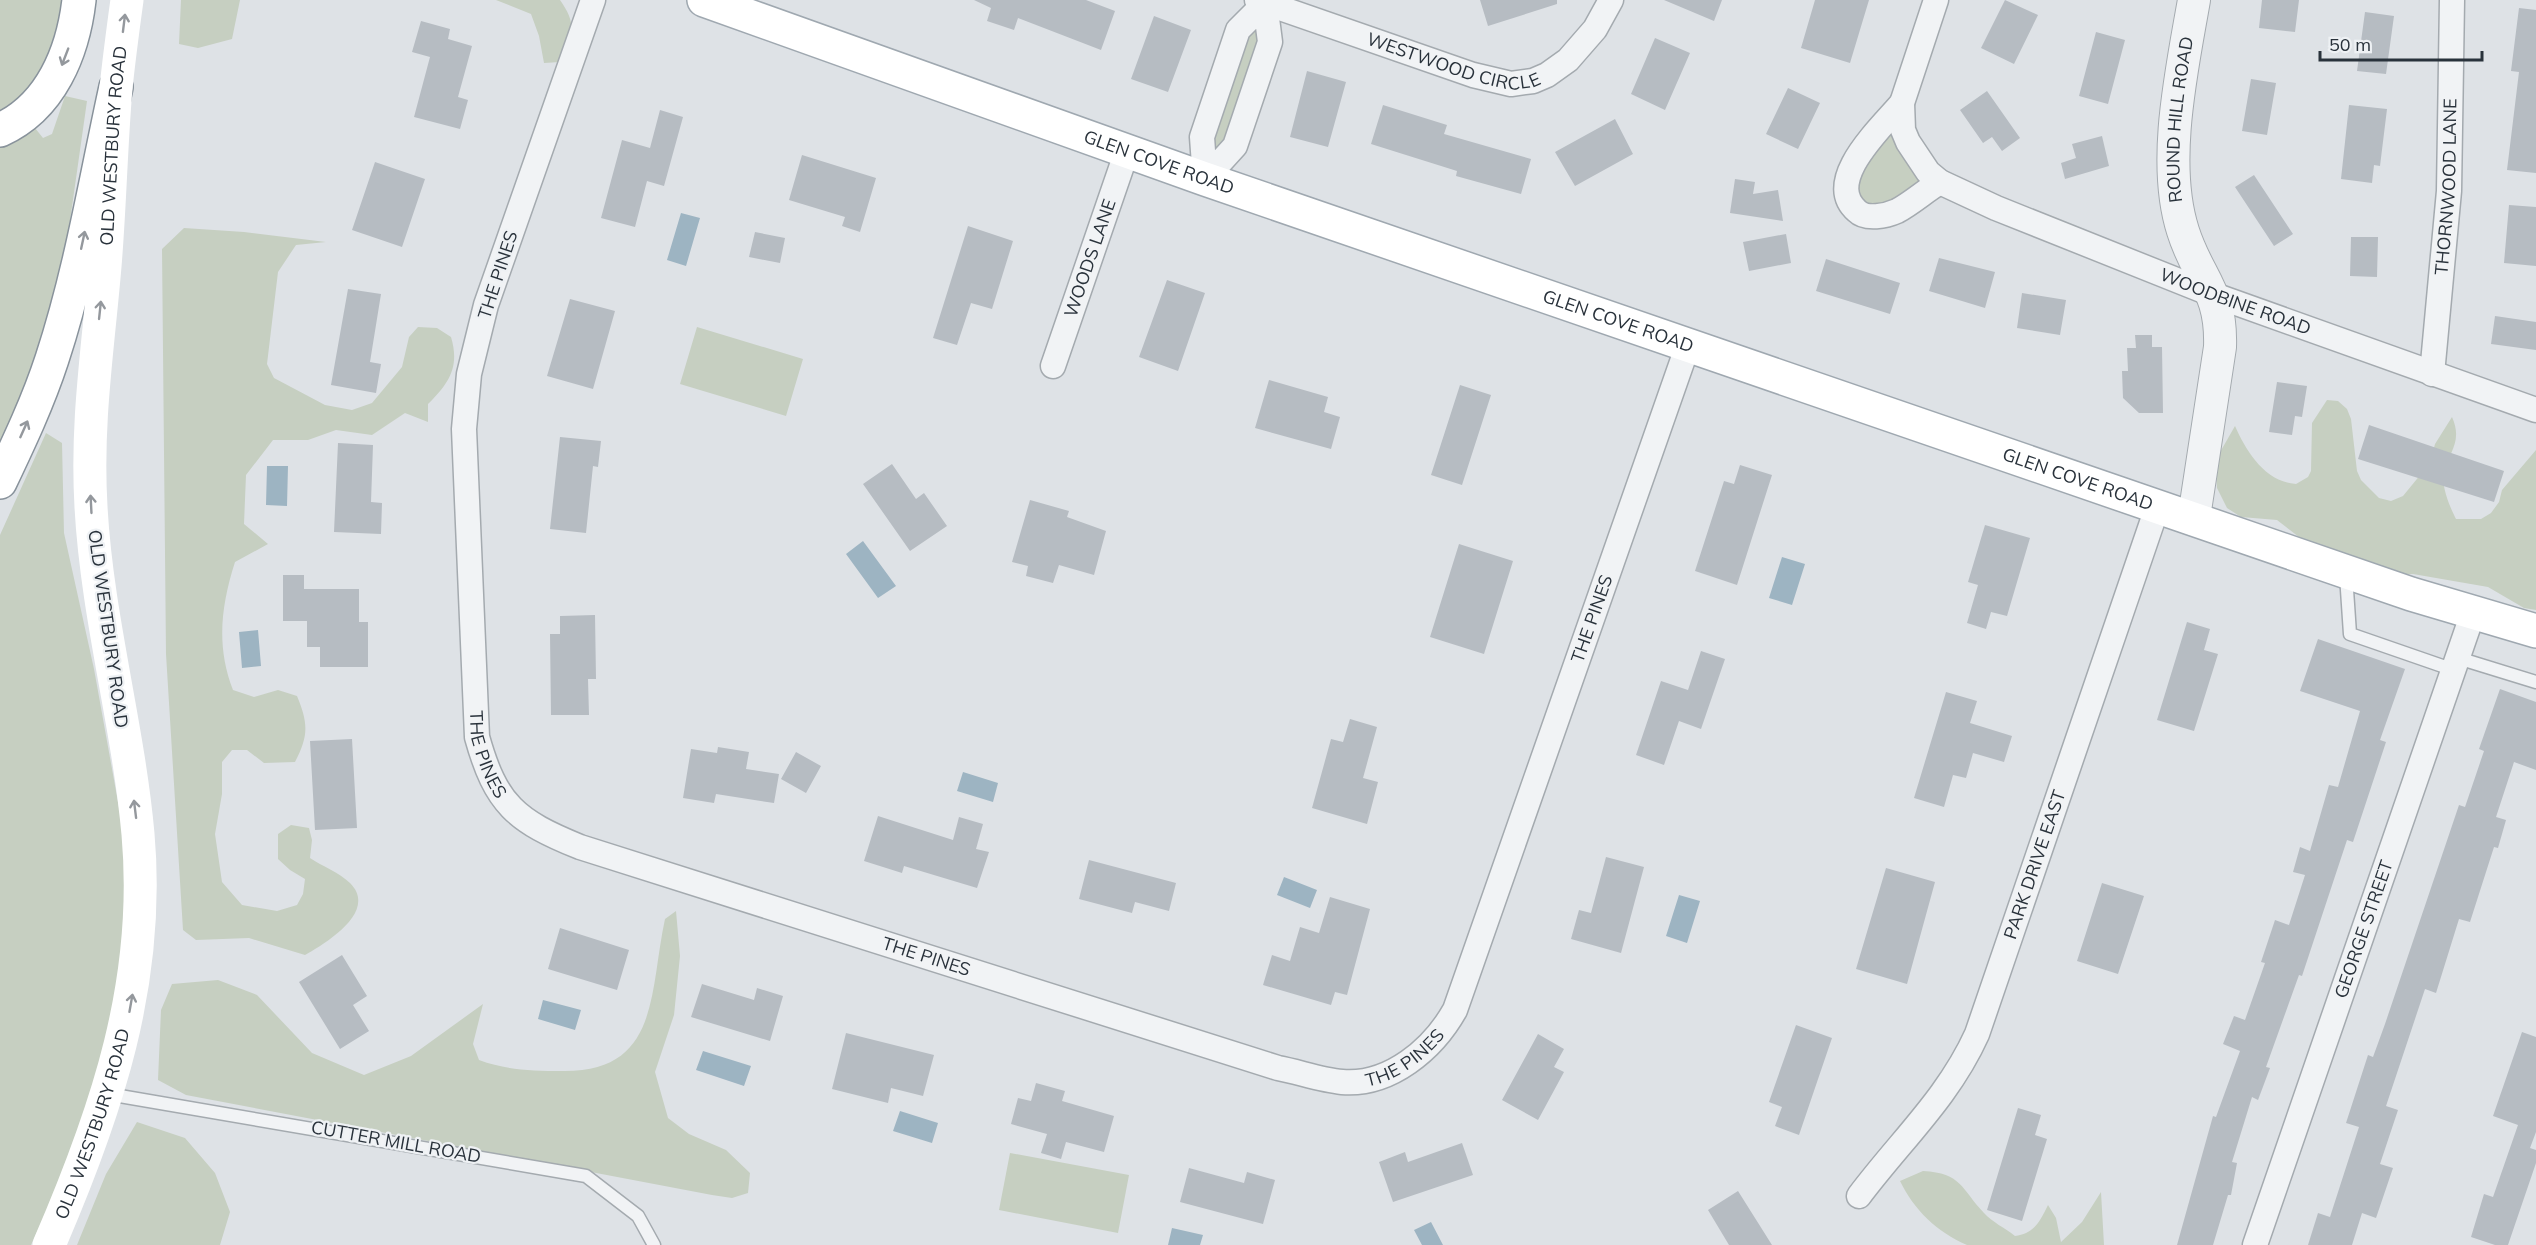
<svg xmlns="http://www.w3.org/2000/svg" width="2536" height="1245" font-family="Mulish,sans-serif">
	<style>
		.green { fill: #c6cfc1 }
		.water { fill: #9db4c2 }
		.building { fill: #b6bcc2 }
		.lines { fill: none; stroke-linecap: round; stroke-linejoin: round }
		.service-casing { stroke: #a4aaaf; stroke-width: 15 }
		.minor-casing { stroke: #a4aaaf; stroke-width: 27 }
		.tertiary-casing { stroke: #a4aaaf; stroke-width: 34 }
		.primary-casing { stroke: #9fa8b0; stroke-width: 36 }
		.motorway-casing { stroke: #88929b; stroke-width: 36 }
		.service { stroke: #f1f3f5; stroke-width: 12 }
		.minor { stroke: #f1f3f5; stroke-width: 24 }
		.tertiary { stroke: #f1f3f5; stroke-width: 32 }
		.secondary { stroke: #fff; stroke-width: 33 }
		.primary { stroke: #fff; stroke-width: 33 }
		.motorway { stroke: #fff; stroke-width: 33 }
		.oneway { stroke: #94989d }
		.labels { text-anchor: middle; stroke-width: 4.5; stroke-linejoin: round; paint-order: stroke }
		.street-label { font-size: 18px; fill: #29323b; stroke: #eef1f4 }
	</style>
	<rect width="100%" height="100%" fill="#dee2e6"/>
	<path class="green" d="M0 0H67L41 81 0 115Z
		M181 0H240L232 39 198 48 179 44Z
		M496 0H560C579 27 571 34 560 62L544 63 539 36 531 14Z
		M1265 3 1270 42 1235 146 1205 179 1202 137 1238 30Z
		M65 96 87 101 59 298 0 460V147L35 128 43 138 52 134Z
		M1902 103 1940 182 1861 215 1849 174Z
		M184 228 244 232 326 242 296 245 278 272 267 364 274 378 325 405 352 410 372 403 402 367 409 337 418 327 437 328 451 337C460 367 449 383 428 404V422L405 413 372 435 336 430 308 440H273L246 475 244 524 268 544 235 562C221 606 216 646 233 690L254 697 278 690 297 696C308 723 309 735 295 762L264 763 247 750H232L222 762V794L215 834 222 882 242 905 277 911 297 905 303 894 305 879 290 870 278 859V834L291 825 309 828 312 840 310 858C322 866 340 873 350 883 379 912 324 944 305 955L249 938 196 940 183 930 166 654 162 249Z
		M697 327 803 359 786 416 680 384Z
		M2327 400 2338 401 2347 409 2351 419 2357 471 2361 480 2379 498 2391 501 2403 496 2430 463 2435 444 2452 417C2463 442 2449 451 2444 473 2441 487 2450 507 2456 519H2481L2491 513 2499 502 2502 490 2536 450V610L2524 608 2488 587 2413 574 2387 575 2308 544 2277 520 2241 517 2227 508 2217 488 2215 461 2235 426C2246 451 2265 482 2296 484L2308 477 2311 471 2312 423Z
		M46 433 62 443 64 533 94 669 127 852 119 1015 69 1162 31 1245H0V535Z
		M676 911 680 956 674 1015 655 1072 668 1118 689 1134 726 1150 750 1173 748 1193 732 1198 712 1195 186 1095 158 1080 161 1010 172 984 218 980 257 995 312 1053 364 1075 411 1056 483 1004 473 1044 479 1060C506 1070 532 1071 561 1071 660 1073 649 993 665 919Z
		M137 1122 185 1138 215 1173 230 1212 220 1245H77L106 1174Z
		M1010 1153 1129 1175 1118 1233 999 1210Z
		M1923 1171C1962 1173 1961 1189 1984 1213 1992 1222 2005 1228 2015 1236 2035 1233 2040 1221 2048 1205L2056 1218 2061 1242 2082 1222 2101 1192 2104 1245H1967C1937 1232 1914 1210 1900 1181Z"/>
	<path class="water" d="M681 213 700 218 686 266 667 260Z
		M267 466H288L287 506 266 505Z
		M863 541 896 586 878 598 846 554Z
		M1782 557 1805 564 1792 605 1769 598Z
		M258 630 261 666 242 668 239 632Z
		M963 772 998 783 993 802 957 791Z
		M1284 877 1317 890 1310 908 1277 895Z
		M1679 895 1700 901 1687 943 1666 936Z
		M543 1000 581 1010 575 1030 538 1019Z
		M703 1051 751 1066 744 1086 696 1070Z
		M900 1111 938 1123 932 1143 893 1131Z
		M1431 1222 1443 1245H1422L1414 1230Z
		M1172 1228 1203 1235 1200 1245H1168Z"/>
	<path class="building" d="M974 0H1086L1115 11 1101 50 1018 18 1014 30 987 21 991 8Z
		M1480 0H1557V4L1488 26Z
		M1664 0H1722L1714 21Z
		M1815 0H1869L1850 63 1801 48Z
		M2005 0 2038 15 2014 64 1981 48Z
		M2262 0H2299L2295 32 2259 28Z
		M2519 8 2536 10V173L2507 170 2519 72 2511 71Z
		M2365 12 2394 16 2386 74 2357 71Z
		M1154 16 1191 30 1168 92 1131 79Z
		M421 21 450 29 448 39 472 46 458 97 468 100 460 129 414 117 430 57 412 52Z
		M2096 32 2125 40 2108 104 2079 96Z
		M1655 38 1690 53 1665 110 1631 94Z
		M1307 71 1346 82 1328 147 1290 137Z
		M2251 79 2276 83 2267 135 2242 131Z
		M1788 88 1820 103 1798 149 1766 134Z
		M1987 91 2020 138 2002 151 1992 137 1983 143 1960 110Z
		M1383 105 1447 125 1444 134 1531 159 1521 194 1456 176 1457 171 1371 144Z
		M2349 105 2387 109 2380 166 2374 165 2372 183 2341 179Z
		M660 110 683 117 664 186 647 181 635 227 601 218 622 140 650 148Z
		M1615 119 1633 154 1575 186 1555 152Z
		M2102 136 2109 166 2065 179 2061 163 2076 158 2072 144Z
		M802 155 876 178 860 232 842 226 845 217 789 200Z
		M375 162 425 179 402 247 352 230Z
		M2254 175 2293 234 2274 246 2235 187Z
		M1735 179 1755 182 1753 194 1778 190 1783 221 1730 213Z
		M2509 205 2536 207V266L2504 263Z
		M968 226 1013 241 992 309 971 303 957 345 933 338Z
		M755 232 785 238 780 263 749 257Z
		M1786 234 1791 263 1749 271 1743 242Z
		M2351 237H2378L2377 277 2350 276Z
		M1939 258 1995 272 1985 308 1929 291Z
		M1826 259 1900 283 1890 314 1816 291Z
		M1167 280 1205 293 1178 371 1139 357Z
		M348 289 381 294 370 362 381 364 376 393 331 385Z
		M2022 293 2066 300 2060 335 2017 328Z
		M570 299 615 311 593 389 547 376Z
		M2495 316 2536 322V350L2491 344Z
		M2135 335H2152V347H2162L2163 413H2139L2123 398 2122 371H2128L2127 348H2136Z
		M1269 380 1328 397 1324 412 1340 417 1331 449 1255 428Z
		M2277 382 2307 386 2302 417 2295 416 2292 435 2269 432Z
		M1460 385 1491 395 1462 485 1431 475Z
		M2369 425 2504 471 2494 502 2358 459Z
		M560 437 601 441 598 467 593 466 586 533 550 529Z
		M338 443 373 445 371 502 382 503 381 534 334 532Z
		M892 464 916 499 924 493 947 526 910 551 863 484Z
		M1740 465 1772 475 1737 585 1695 571 1724 481 1734 484Z
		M1030 500 1069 511 1067 517 1106 531 1094 575 1059 565 1053 583 1026 576 1028 566 1012 562Z
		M1985 525 2030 538 2007 616 1991 612 1986 629 1967 623 1978 585 1968 582Z
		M1459 544 1513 561 1484 654 1430 637Z
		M283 575H304V589H359V622H368V667H320V647H307V621H283Z
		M595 615 596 679H588L589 715H551L550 634H560V616Z
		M2187 622 2210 629 2204 650 2218 654 2194 731 2157 720Z
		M2318 639 2405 669 2380 740 2386 742 2353 842 2347 840 2302 976 2299 975 2266 1067 2270 1068 2258 1100 2252 1097 2232 1162 2237 1163 2231 1195H2228L2213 1245H2177L2213 1116 2216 1117 2240 1051 2223 1044 2234 1016 2245 1020 2265 963 2261 962 2275 920 2289 925 2305 875 2293 872 2300 847 2310 851 2329 785 2338 787 2360 711 2300 691Z
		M1701 651 1725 659 1701 729 1679 721 1664 765 1636 755 1661 681 1688 690Z
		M2500 689 2536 702V770L2514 762 2496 817 2506 820 2498 848 2494 847 2470 922 2459 919 2436 993 2425 989 2386 1106 2398 1110 2380 1164 2393 1168 2376 1218 2362 1213 2352 1245H2308L2318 1213 2330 1217 2359 1127 2346 1123 2368 1055 2373 1057 2385 1024 2459 805 2465 807 2484 751 2479 749Z
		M1946 692 1977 701 1970 723 2012 736 2004 762 1973 753 1966 778 1953 775 1944 807 1914 798Z
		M1350 719 1377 727 1363 778 1378 782 1367 824 1312 808 1331 739 1343 742Z
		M352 739 357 828 315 830 310 741Z
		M718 747 749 752 746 769 779 774 774 803 716 794 714 803 683 798 691 749 717 753Z
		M796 752 821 766 806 793 781 779Z
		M878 816 953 840 959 817 983 824 976 849 989 852 977 888 904 866 902 873 864 861Z
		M1606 857 1644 867 1621 953 1571 939 1579 910 1591 913Z
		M1089 860 1176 883 1169 911 1135 902 1132 913 1079 899Z
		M1886 868 1935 882 1907 984 1856 969Z
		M2102 883 2144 896 2118 974 2077 961Z
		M1330 897 1370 909 1347 995 1335 992 1331 1005 1263 985 1272 955 1290 961 1300 927 1319 933Z
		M560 928 629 950 617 990 548 969Z
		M342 955 367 996 353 1005 369 1031 340 1049 299 982Z
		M702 984 754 1000 757 988 783 996 770 1041 691 1017Z
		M1796 1025 1832 1038 1799 1135 1775 1126 1782 1107 1769 1102Z
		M2522 1032 2536 1037V1132L2530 1148 2536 1150V1163L2508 1245H2495L2471 1237 2484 1194 2493 1197 2518 1125 2493 1116Z
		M846 1033 934 1055 923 1096 891 1088 888 1103 832 1089Z
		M1538 1034 1564 1049 1554 1067 1564 1072 1538 1120 1502 1100Z
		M1036 1083 1065 1091 1062 1101 1114 1116 1104 1152 1066 1142 1061 1159 1041 1153 1047 1134 1011 1124 1018 1098 1031 1101Z
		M2018 1108 2041 1115 2035 1135 2047 1139 2022 1221 1987 1210Z
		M1462 1143 1473 1175 1393 1202 1379 1162 1405 1152 1408 1162Z
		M1189 1168 1244 1183 1247 1172 1275 1180 1263 1224 1180 1202Z
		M1738 1191 1772 1245H1729L1708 1210Z"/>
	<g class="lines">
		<g class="service-casing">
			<path id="service" d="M2346 575 2350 634 2454 670
				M2458 658 2536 682
				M108 1094 586 1176 638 1216 654 1245"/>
		</g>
		<g class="minor-casing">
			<g id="minor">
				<path id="s1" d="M593 0 486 305 469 374 464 429 477 737C496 805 516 821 580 847L1278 1068C1299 1072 1321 1080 1342 1082 1390 1086 1433 1049 1455 1010L1688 345"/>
				<path id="s2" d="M1257 0 1473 75 1511 84 1533 81 1547 75 1568 60 1595 29 1611 0"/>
				<path id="s3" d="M1936 0 1902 103 1903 130 1908 142 1928 172 1940 182 1996 208 2214 295 2536 410"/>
				<path d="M1265 3 1270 42 1235 146 1205 179 1202 137 1238 30Z"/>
				<path d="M1902 103C1882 127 1822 181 1857 211 1866 220 1886 216 1897 211 1912 203 1925 191 1940 182"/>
				<path id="s4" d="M1053 366 1127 151"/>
				<path id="s5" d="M2432 374 2449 191 2452 0"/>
				<path id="s6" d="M1859 1196C1901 1140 1948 1098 1977 1034L2158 505"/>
				<path id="s7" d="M2255 1245 2473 613"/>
			</g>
		</g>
		<g class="tertiary-casing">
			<g id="tertiary">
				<path id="s8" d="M2194 517 2220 347C2222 290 2198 279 2183 231 2161 163 2182 69 2194 0"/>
			</g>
		</g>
		<g class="primary-casing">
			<g id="primary">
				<path id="s10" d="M704 0 1205 179 2411 594 2536 631"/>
			</g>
		</g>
		<g class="motorway-casing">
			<path id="motorway" d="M0 130C51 107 73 52 79 0
				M0 482C19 442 38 402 52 359 81 271 96 178 116 87"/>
		</g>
		<use href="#service" class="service"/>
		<use href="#minor" class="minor"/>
		<use href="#tertiary" class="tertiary"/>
		<path class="secondary" id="s9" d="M49 1245C107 1111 151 981 138 834 128 724 97 617 91 507 86 422 98 349 105 266 110 207 111 147 116 88 119 59 123 29 127 0"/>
		<use href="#primary" class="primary"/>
		<use href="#motorway" class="motorway"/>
	</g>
	<defs><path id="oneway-shaft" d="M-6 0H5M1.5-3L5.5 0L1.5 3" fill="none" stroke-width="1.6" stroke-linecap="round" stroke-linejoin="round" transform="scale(1.5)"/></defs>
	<g class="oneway">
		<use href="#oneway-shaft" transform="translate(124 23) rotate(-83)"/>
		<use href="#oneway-shaft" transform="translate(65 57) rotate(111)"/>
		<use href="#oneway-shaft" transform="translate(83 240) rotate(-78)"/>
		<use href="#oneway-shaft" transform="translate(100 310) rotate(-84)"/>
		<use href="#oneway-shaft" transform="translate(24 429) rotate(-66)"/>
		<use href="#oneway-shaft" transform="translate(91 504) rotate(-93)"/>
		<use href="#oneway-shaft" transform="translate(135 809) rotate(-97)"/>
		<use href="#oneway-shaft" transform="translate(131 1003) rotate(-80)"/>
	</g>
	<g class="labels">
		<g class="street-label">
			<text dy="6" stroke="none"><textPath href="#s2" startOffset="207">WESTWOOD CIRCLE</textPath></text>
			<text dy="6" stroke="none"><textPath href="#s8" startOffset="408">ROUND HILL ROAD</textPath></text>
			<text dy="6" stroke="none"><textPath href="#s9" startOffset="1118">OLD WESTBURY ROAD</textPath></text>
			<text dy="6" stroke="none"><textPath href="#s10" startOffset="483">GLEN COVE ROAD</textPath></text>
			<text dy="6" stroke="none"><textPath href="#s5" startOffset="188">THORNWOOD LANE</textPath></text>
			<text dy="6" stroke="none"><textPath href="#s4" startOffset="114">WOODS LANE</textPath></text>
			<text transform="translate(498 275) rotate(-72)" y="6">THE PINES</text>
			<text dy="6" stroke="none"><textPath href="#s3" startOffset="519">WOODBINE ROAD</textPath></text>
			<text dy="6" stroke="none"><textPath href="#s10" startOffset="969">GLEN COVE ROAD</textPath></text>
			<text dy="6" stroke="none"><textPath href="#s10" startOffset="1455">GLEN COVE ROAD</textPath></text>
			<text dy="6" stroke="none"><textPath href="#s1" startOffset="2270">THE PINES</textPath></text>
			<text transform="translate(108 629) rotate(82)" y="6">OLD WESTBURY ROAD</text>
			<text dy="6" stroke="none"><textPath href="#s1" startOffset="777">THE PINES</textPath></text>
			<text dy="6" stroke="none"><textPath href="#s6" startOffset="380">PARK DRIVE EAST</textPath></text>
			<text dy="6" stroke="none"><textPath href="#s7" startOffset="334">GEORGE STREET</textPath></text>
			<text dy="6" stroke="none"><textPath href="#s1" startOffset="1280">THE PINES</textPath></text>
			<text dy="6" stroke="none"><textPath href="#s1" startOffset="1784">THE PINES</textPath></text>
			<text dy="6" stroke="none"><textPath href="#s9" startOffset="129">OLD WESTBURY ROAD</textPath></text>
			<text transform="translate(396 1142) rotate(10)" y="6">CUTTER MILL ROAD</text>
		</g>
	</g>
	<path d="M2320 51v9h162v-9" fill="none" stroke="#29323b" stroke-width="3"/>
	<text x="2329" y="51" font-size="18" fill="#29323b" stroke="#eef1f4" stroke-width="4.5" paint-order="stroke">50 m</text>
</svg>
